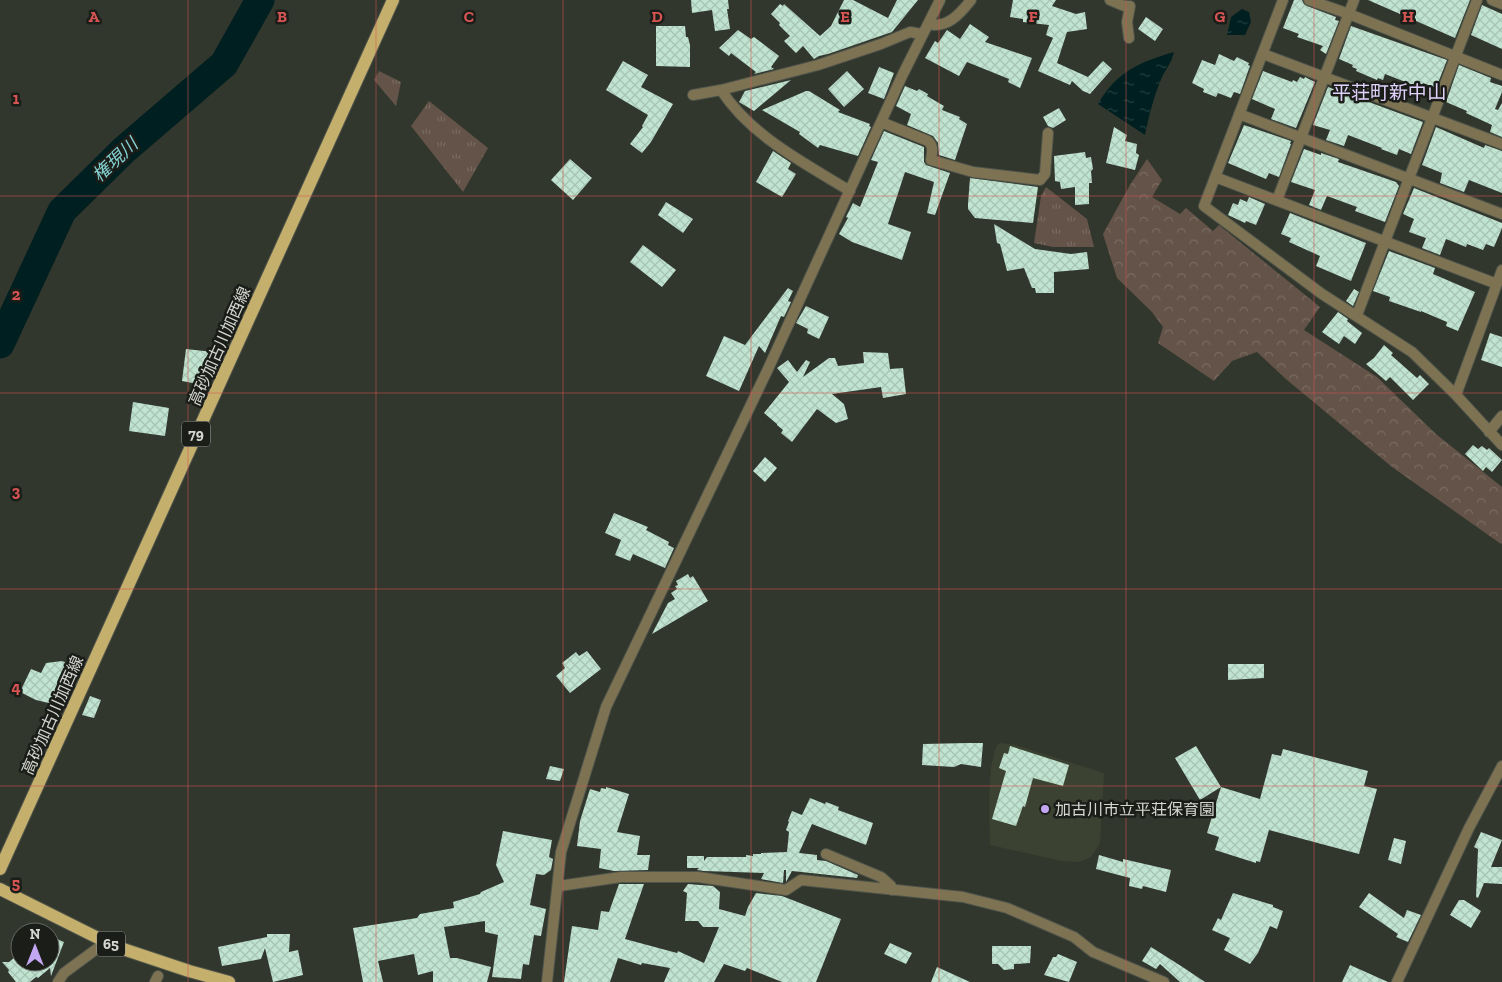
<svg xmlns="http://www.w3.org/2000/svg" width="1502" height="982" font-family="'Zilla Slab','Noto Sans JP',serif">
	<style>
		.built { fill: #3b4232 }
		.grass { fill: url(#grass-tufts) }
		.forest { fill: url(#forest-crowns) }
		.water { fill: url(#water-ripples) }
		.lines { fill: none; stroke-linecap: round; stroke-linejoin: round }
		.river { stroke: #001f20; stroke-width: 29 }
		.building { fill: url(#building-cross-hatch) }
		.minor-casing { stroke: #4f544b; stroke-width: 12 }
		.primary-casing { stroke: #4f544b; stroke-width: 14 }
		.minor { stroke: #7d7353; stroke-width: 10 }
		.primary { stroke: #c5af6c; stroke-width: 12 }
		.grid { fill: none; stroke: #d65452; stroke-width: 1; stroke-opacity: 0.55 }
		.poi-dot { fill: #c3a7f2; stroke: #1b1d19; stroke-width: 2 }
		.labels { text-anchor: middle; stroke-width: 5; stroke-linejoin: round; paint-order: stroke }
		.shield { fill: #1b1d19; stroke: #9c9f9a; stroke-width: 1 }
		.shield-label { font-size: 15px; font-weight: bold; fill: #d4d7d1 }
		.street-label { font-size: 16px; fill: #d4d7d1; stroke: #1b1d19 }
		.poi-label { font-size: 16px; fill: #d4d7d1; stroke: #1b1d19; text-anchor: start }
		.water-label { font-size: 18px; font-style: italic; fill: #85d2d3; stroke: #1b1d19 }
		.quarter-label { font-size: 19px; fill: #e0d1fb; stroke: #1b1d19 }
		.grid-label { font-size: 16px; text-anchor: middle; font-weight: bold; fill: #d65452; stroke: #1b1d19; stroke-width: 5; stroke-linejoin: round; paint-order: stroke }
	</style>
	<defs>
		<pattern id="grass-tufts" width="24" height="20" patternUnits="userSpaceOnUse" patternTransform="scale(1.25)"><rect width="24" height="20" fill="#645348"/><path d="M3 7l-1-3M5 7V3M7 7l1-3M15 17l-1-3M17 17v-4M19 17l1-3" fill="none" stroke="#796b61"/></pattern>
		<pattern id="forest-crowns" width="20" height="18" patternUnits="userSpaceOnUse" patternTransform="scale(1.25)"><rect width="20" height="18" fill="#645348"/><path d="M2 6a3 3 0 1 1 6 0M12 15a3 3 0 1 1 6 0" fill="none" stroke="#796b61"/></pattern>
		<pattern id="water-ripples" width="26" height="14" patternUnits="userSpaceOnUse" patternTransform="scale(1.25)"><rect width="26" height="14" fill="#001f20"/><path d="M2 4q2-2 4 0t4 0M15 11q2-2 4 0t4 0" fill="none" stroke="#243f3f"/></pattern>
		<pattern id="building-cross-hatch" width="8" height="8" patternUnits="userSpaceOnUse" patternTransform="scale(1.25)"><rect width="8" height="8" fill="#c0e4d0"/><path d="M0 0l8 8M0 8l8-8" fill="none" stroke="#a6c3b3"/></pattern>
	</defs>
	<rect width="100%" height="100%" fill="#32372d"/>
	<path class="built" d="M1001 743 1015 745 1104 773 1100 843 1091 857 1079 862 1061 861 990 845 989 798 991 768 995 749 998 744Z"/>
	<path class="grass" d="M379 71 401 82 396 106 374 80Z
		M429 101 488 148 463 192 411 126Z
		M1046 187 1087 219 1094 247H1053L1034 243 1041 196Z"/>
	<path class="forest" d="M1147 159 1162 180 1152 197 1180 214 1186 208 1213 231 1219 225 1320 307 1304 330 1377 377 1436 434 1502 487V543L1501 544 1392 467 1287 380 1257 352 1232 361 1214 381 1158 343 1163 327 1152 312 1117 278 1103 234 1130 185Z"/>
	<path class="water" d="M1242 9 1249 12 1251 22 1245 35H1227L1231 17Z
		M1174 52C1172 62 1166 69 1162 77 1154 96 1149 115 1145 135L1098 104C1117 71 1140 62 1174 52Z"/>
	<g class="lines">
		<path class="river" d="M0 344 62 211 124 150 224 64 260 0"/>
	</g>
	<path class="building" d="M691 0H728L729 9H727L730 29 715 31 712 10 692 13Z
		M844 0H853L888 18 897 0H918L892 32 828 54 819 56 814 59 803 46 796 53 784 41 790 36 779 25 780 23 771 14 780 4 783 6 784 4 820 36 831 26Z
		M1013 0H1056L1052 6 1076 14 1085 12 1087 29 1067 32 1057 63 1088 77 1103 61 1112 69 1090 94 1083 91 1072 81 1070 85 1038 71 1053 38 1046 35 1049 25 1023 22V19L1010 17Z
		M1294 0H1302L1304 4 1307 6 1336 17 1335 20 1339 21 1326 54 1320 50 1323 46 1297 37 1299 34 1283 28Z
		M1368 0H1470L1455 38Z
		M1482 5 1502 14V49L1471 35Z
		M1146 17 1163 29 1155 41 1138 29Z
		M970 24 989 37 985 42 1032 58 1020 88 1008 82 1009 79 967 62 959 76 925 58 935 41 938 43 947 30 960 39Z
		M656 26H685L686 37H688L690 45V67L656 66Z
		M1351 26 1447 60 1436 88 1423 83 1421 88 1385 74 1383 80 1378 78 1377 80 1356 71 1357 69 1352 67 1353 65 1339 59Z
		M738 30 751 39 754 37 779 56 771 67 774 69 754 74 756 72 731 53 729 56 719 48Z
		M1219 54 1234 61 1237 57 1249 63 1248 65 1250 66 1240 94 1234 92 1231 98 1218 93 1216 97 1203 92 1204 89 1192 83 1202 60 1215 65Z
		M623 61 648 75 641 87 673 104 651 142 642 153 630 144 643 127 642 126 648 115 606 90Z
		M1459 65 1491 78 1490 82 1502 86V92L1495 109 1498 110 1502 103V137L1490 132 1492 125 1466 113 1467 111 1446 102Z
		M879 67 894 73 884 99 868 93Z
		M847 71 864 89 844 107 828 89Z
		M1263 71 1292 82 1293 80 1297 82 1300 77 1304 79 1305 77 1315 82 1296 128 1271 119 1275 109 1252 99Z
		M791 80 754 111 739 102 745 91Z
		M905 86 917 91 919 89 928 94 927 96 932 99 944 106 942 110 960 117 959 119 967 124 955 160 939 155 938 143 933 136 907 125 911 114 896 106Z
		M1328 87 1423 122 1411 154 1399 149 1397 155 1381 149 1382 148 1348 135 1344 146 1326 140 1330 130 1313 125Z
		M806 91H809L840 110 838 112 870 124 869 126 871 127 858 156 820 145 818 148 799 134 800 132 762 110Z
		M1059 108 1066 120 1053 128 1048 126 1043 117Z
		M1244 125 1291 141 1290 144H1291L1279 177 1269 173 1266 179 1228 163Z
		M1114 127 1127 135 1125 141 1137 144 1136 153 1139 155 1135 170 1106 163Z
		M1436 127 1484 148 1485 145 1502 151V193L1469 180 1464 192 1440 183 1442 173 1422 165Z
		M884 131 924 147V162L926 165 950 173 935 215 927 213 934 182 905 172 888 224 911 232 902 260 852 242 839 234 848 218 846 217 853 203 860 207 878 162 871 160Z
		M1304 149 1321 155V153L1339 159 1338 162 1396 182 1399 186 1385 222 1355 211 1357 207 1327 196 1321 210 1309 205 1315 190 1291 182Z
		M773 151 791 163 788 169 796 174 782 197 756 182Z
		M1085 152 1086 158 1091 157 1093 169 1091 171 1092 183H1089V204L1075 205V187L1061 189 1060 182 1055 181 1054 156Z
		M570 159 592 178 573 200 551 180Z
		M970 178 1038 187 1033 223 975 218 968 209V204Z
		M1414 188 1502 223V228L1494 247 1486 244 1483 250 1467 244 1466 247 1446 239 1440 255 1422 248 1426 238 1409 232 1414 219 1403 214Z
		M1249 197 1265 204 1256 225 1246 221 1245 223 1228 215 1233 203 1238 205 1240 199 1247 202Z
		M666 202 693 219 683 233 658 215Z
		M1290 213 1366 243 1351 281 1316 266 1320 256 1289 242 1291 238 1281 234Z
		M994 224 1035 249 1071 254 1087 252 1089 269 1054 272V293H1036L1035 288H1032L1024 268 1007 271 1000 244 997 243Z
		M643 245 676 270 662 287 630 262Z
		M1389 251 1435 268 1433 274 1475 292 1458 331 1446 326 1447 322 1421 311V312L1389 301 1390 297 1373 291Z
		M788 288 793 291 788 301 791 302 784 317 781 316 765 353 759 346 739 391 706 376 724 336 745 345Z
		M1354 289 1359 292 1353 306 1346 301Z
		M806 306 829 317 819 339 807 333 808 329 796 323Z
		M1338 312 1348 319 1347 321 1362 333 1355 344 1344 336 1339 344 1322 332Z
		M1490 333 1502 337V367L1481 360Z
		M1384 345 1393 353 1391 355 1417 378 1420 375 1429 384 1413 400 1390 377 1386 381 1366 364 1374 358Z
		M186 349 213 352 212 371 205 370 203 380H199L198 384 182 381Z
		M863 352 888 353 890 369 903 368 906 394 883 398 881 387 832 394 844 404 848 419 836 423 817 409 792 442 781 433 783 430 777 425V424L764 413 789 382 777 368 788 360 797 372 806 360 810 362 803 377 829 358H835L838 366 864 363Z
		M133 402 169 408 165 436 129 431Z
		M1473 445 1478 449 1482 446 1487 450 1489 448 1502 460 1492 472 1486 467 1483 471 1465 454Z
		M765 457 777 468 765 482 753 471Z
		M614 513 648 527 646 530 669 542 668 545 674 548 665 568 633 554 630 561 615 555 621 540 605 533Z
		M688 574 690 578 693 576 708 601 652 634 668 603 675 599 671 593 677 589 675 586 678 585 676 581Z
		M587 651 601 669 570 693 556 676 565 668 562 663 576 652 579 656Z
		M62 661 71 665 64 681 67 686 57 705 36 700 20 692 31 669 41 673 46 663Z
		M1228 664H1264V678L1228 680Z
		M90 696 101 700 94 718 82 715Z
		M967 743H983L981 767 961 764 954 767 922 765 923 744Z
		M1010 746 1069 765 1063 786 1033 778 1025 807 1023 806 1016 826 992 819 1006 771 999 768 1004 753 1008 754Z
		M1196 746 1221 787 1200 800 1175 758Z
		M1283 749 1368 771 1364 786 1377 789 1359 854 1269 830 1260 862 1256 861V863L1215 850 1219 837 1207 833 1221 787 1260 799 1272 754 1281 756Z
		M550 766 564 769 560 781 546 779Z
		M606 787 629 794 617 832 640 836 637 855H650L648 870 614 871 599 868 601 849 577 846 580 821 590 789 600 792 601 788 606 789Z
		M810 798 825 804 826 802 839 807 838 810 873 823 866 845 812 824 799 853 817 855V860L826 861 858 875 857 878 792 871 786 882V870H784L783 883 761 879 764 873 704 871 697 870 699 868H687V856H704V861L707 857H746V855L753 856V854H761V853L787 852 789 832 786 830 789 822 788 821 792 811 802 815Z
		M503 831 552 840 549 857 553 859 551 870 544 875 536 874 530 905 546 909 541 936 534 935 529 965 523 964 521 979 492 977 498 935 485 932V921L444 927 450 958H457L491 967 487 982H433V971L418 975 414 954 378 961 383 982H363L353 928 417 918 420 914 454 908 453 902 480 894 481 892 504 882 496 865Z
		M1481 832 1502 840 1491 867H1502V884L1484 883 1478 898 1476 897 1478 849 1474 847Z
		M1394 838 1406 841 1401 864 1388 860Z
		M1099 855 1123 862V859L1171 870 1166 892 1143 886 1142 889 1129 886 1130 878 1096 869Z
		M619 884H644L625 939 677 953 678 951 704 963 719 927H703L698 921H685L687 893 683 891 688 884 713 886 720 892 719 909 745 916 748 907 756 893 782 896 841 919 816 982H782L747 968 745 971 724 964 714 982H664L670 968 642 963 641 965 618 958 610 982H564L572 926 598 930 601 911 609 912Z
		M1233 893 1273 905V907L1283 911 1277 929 1270 926 1258 953 1250 964 1224 950 1230 938 1212 930 1218 918 1221 920Z
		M1369 893 1404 918 1407 910 1421 915 1408 942 1396 937 1398 934 1359 907Z
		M1459 900H1464L1481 911 1471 928 1450 915Z
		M267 934H290L289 952 298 950 303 975 273 982 265 948 261 959 222 966 218 947 267 937Z
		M50 936 64 942 51 976 50 968 38 978 36 977 30 982H16L8 972 9 970 2 962H9L20 953V962H50Z
		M890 943 912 953 906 964 884 954Z
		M992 946H1031L1030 963 1014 964V969L1004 970 998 964H992Z
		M1151 947 1181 966 1205 982H1180L1160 964 1156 969 1142 961Z
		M1058 954 1077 962 1069 982 1044 975 1053 957H1056Z
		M1350 965 1388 982H1342Z
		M937 967 970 982H931Z"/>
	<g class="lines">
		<g class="minor-casing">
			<path id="minor" d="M1110 0 1124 6H1130L1127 22 1129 38
				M1283 0 1204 206 1322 294 1412 352 1456 395 1502 445
				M1309 0 1349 14 1502 75
				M1492 0 1502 4
				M928 24C947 29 960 14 971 0
				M1263 54 1502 144
				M721 90C751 136 804 163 850 191
				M693 95 721 90 818 65 881 44 910 32 922 34
				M1239 114 1502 214
				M881 122 928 141C934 146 932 153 931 160L973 172 1040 180 1045 174 1048 133
				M1215 177 1497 284
				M1277 200 1354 0
				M1357 315 1477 0
				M1456 395 1502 270
				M1489 432 1502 416
				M826 854 881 877 891 886 892 890
				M559 886 621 877H698L786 890 801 880 963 897 1007 908 1074 937 1093 952 1164 982
				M58 982 64 973 106 942
				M155 982 158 976
				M547 982 561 852 606 707 768 369 902 76 940 0
				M1397 982 1469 828 1502 766"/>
		</g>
		<g class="primary-casing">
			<path id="primary" d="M0 869 393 0
				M0 889 114 946 189 971 229 982"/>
		</g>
		<use href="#minor" class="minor"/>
		<use href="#primary" class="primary"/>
	</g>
	<path class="grid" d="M188 0V982M376 0V982M563 0V982M751 0V982M939 0V982M1126 0V982M1314 0V982M0 196H1502M0 393H1502M0 589H1502M0 786H1502"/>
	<circle class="poi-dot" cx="1045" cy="809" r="5"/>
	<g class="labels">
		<g class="shield">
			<rect x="182" y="421.5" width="28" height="25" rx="4"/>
			<rect x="97" y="931.5" width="28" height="25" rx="4"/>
		</g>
		<g class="shield-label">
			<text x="196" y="439">79</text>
			<text x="111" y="949">65</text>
		</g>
		<g class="street-label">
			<text transform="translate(219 346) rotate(-66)" y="6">高砂加古川加西線</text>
			<text transform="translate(52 715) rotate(-66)" y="6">高砂加古川加西線</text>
		</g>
		<g class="poi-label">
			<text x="1055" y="815">加古川市立平荘保育園</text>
		</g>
		<g class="water-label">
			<text transform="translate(115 160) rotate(-43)" y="6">権現川</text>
		</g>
		<g class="quarter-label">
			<text x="1389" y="99">平荘町新中山</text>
		</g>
	</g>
	<g class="grid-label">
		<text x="94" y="22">A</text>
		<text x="282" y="22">B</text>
		<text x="469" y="22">C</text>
		<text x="657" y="22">D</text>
		<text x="845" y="22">E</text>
		<text x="1033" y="22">F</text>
		<text x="1220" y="22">G</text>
		<text x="1408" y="22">H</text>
		<text x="16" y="104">1</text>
		<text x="16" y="300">2</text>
		<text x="16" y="497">3</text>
		<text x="16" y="693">4</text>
		<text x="16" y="889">5</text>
	</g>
	<g transform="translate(35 947)"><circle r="24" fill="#1b1d19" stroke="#656763"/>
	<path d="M0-4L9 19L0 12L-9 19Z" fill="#c3a7f2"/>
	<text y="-8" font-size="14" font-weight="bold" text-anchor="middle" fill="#d4d7d1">N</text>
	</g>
</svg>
